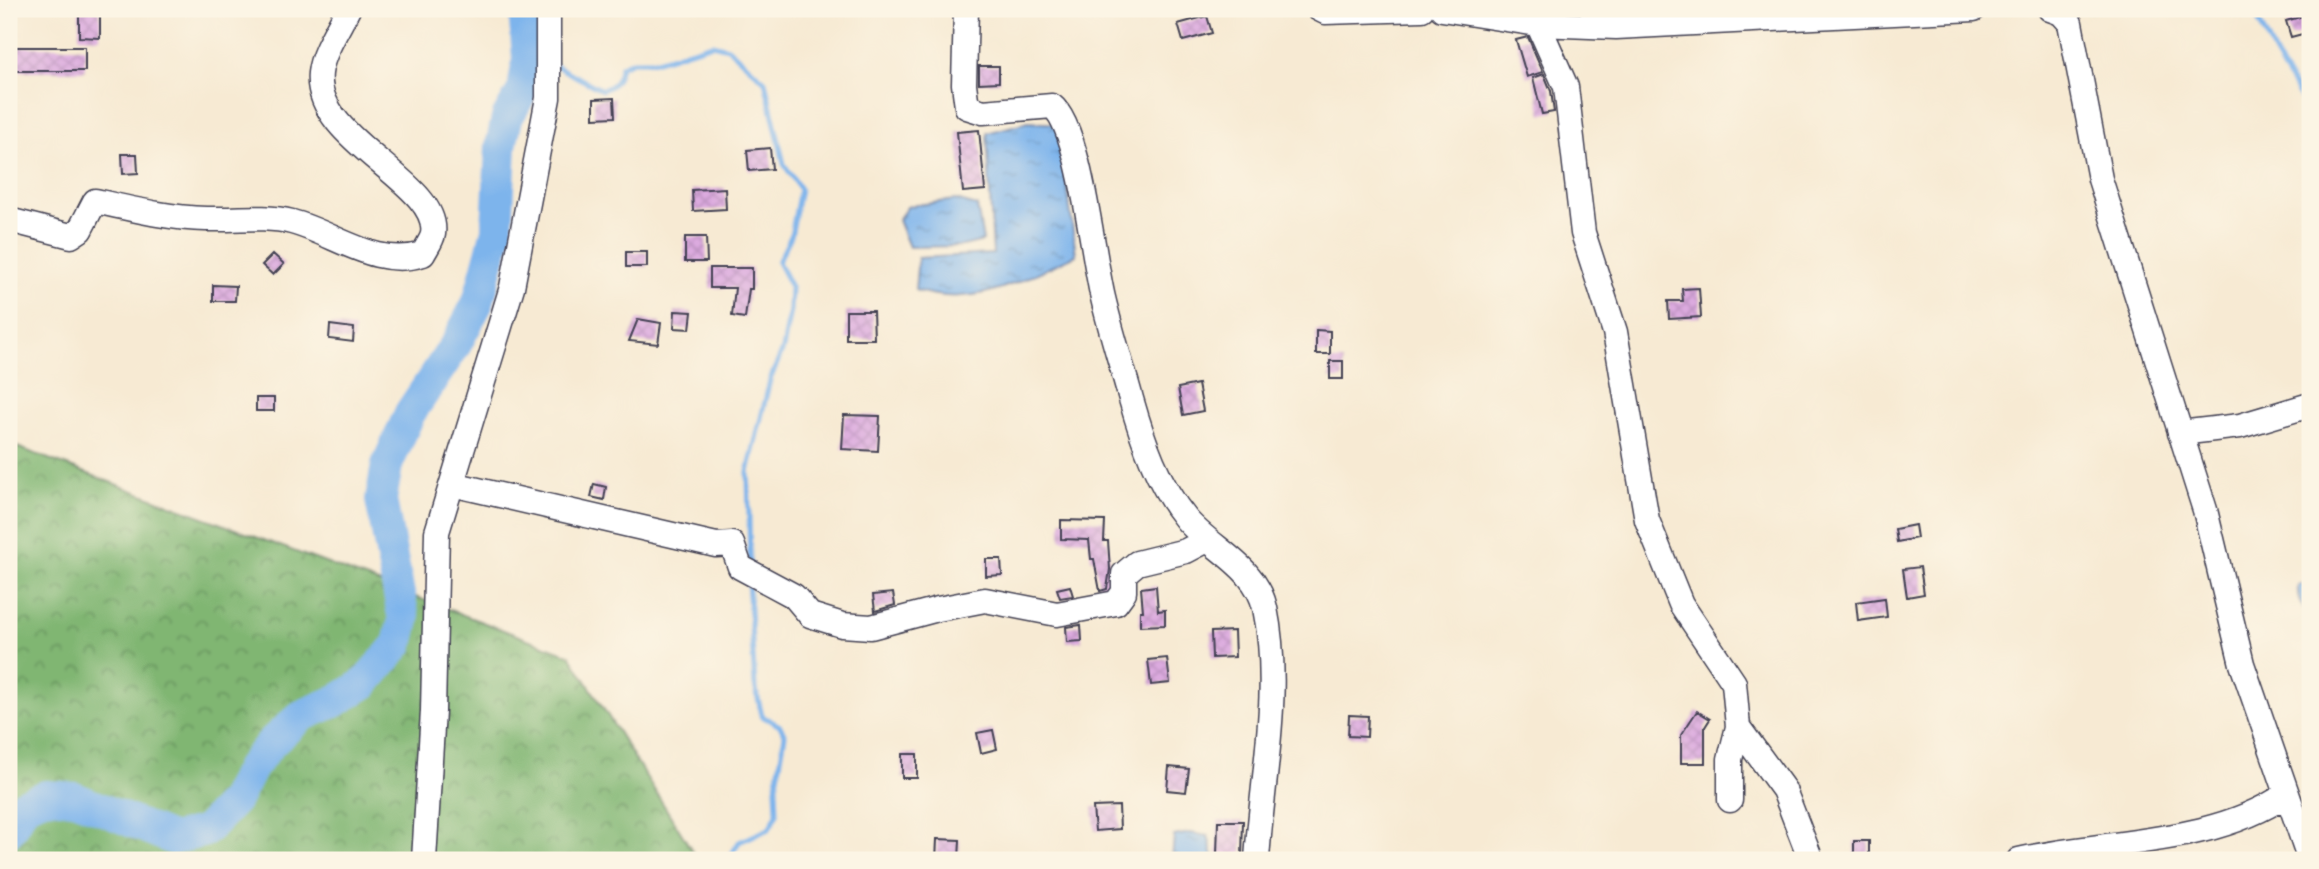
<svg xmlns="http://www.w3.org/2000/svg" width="2319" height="869" font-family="Vollkorn,serif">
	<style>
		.forest { fill: url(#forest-crowns); stroke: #516c56; stroke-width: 2 }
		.water { fill: url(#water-ripples); stroke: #506b94; stroke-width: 2 }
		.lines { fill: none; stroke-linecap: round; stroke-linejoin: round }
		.stream { stroke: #7db4ec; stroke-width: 5 }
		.river { stroke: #7db4ec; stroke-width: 32 }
		.building { fill: url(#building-cross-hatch) }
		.minor-casing { stroke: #424052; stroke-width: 27 }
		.minor { stroke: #fff; stroke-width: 24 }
	</style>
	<defs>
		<pattern id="forest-crowns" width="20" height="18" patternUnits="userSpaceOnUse" patternTransform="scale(1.75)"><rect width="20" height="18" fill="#80b672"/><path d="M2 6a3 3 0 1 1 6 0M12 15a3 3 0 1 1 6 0" fill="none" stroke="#68945f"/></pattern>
		<pattern id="water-ripples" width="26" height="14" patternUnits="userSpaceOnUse" patternTransform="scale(1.75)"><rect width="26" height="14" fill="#7db4ec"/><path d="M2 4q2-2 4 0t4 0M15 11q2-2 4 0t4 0" fill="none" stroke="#6692c0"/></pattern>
		<pattern id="building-cross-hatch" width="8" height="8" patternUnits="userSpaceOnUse" patternTransform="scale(1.75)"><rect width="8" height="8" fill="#dcaadf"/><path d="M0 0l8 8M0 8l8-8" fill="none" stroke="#bc92c0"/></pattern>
	</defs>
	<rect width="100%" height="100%" fill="#fcf5e5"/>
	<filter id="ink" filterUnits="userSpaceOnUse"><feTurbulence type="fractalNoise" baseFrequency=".0143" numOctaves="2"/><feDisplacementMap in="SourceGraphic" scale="14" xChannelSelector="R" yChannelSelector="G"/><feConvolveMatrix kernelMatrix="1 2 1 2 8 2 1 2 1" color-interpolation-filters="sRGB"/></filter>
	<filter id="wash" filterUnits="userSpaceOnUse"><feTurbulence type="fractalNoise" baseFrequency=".00686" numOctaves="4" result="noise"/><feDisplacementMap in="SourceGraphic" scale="28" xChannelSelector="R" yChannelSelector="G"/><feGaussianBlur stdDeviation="1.57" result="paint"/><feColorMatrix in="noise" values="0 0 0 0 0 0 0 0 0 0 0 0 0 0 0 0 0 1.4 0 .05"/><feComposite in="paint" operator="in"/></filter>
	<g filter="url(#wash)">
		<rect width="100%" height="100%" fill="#f7ead3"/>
		<path class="forest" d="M9 444 570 655 698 860H9Z"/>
		<path class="water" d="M1027 122 1059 124 1076 255C1020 280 977 310 915 290L918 258 993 254 987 133Z
			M956 200 977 206 983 241 963 246 909 247 898 220 908 206Z
			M2310 583V614C2300 607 2297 597 2298 585Z
			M1190 833 1208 836 1214 860H1172L1174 836Z"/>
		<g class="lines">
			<path class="stream" d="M2253 9 2277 59 2310 113
				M528 59 543 63
				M556 66 602 90C616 85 618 79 621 66L633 61H657L712 44 728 48 765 81 784 164 800 189 791 236 778 262 791 287 790 310 783 349 770 380 748 472 750 564
				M728 860 739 842 769 829 777 813 776 788 785 735 780 726 762 716 755 685 748 581"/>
			<path class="river" d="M9 831 25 804 46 796 75 798 173 839 205 831 235 800 251 768 271 743 301 716 338 700 365 683 398 644 404 620 381 500 387 465 410 413 456 344 478 302 497 231 501 146 507 118 523 90 528 59 524 9"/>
		</g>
		<g id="blocks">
			<path class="building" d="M79 9H100V38L79 37Z
				M2310 14V32L2291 37 2286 21Z
				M1207 16 1212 33 1183 41 1178 24Z
				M1528 37 1543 72 1527 77 1516 40Z
				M9 47H85V71H9Z
				M979 66H999V82L979 83Z
				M1544 74 1551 91 1554 112 1542 114 1533 78Z
				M614 98 615 117 594 118V99Z
				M979 130 985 190 963 192 957 132Z
				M770 148 772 169 749 171 747 150Z
				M122 154H137L138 173 123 174Z
				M725 188 726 209 693 211 692 190Z
				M685 237H706L707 262H685Z
				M626 252H647V267H626Z
				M273 254 284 264 273 275 262 265Z
				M710 268H752V289H749L745 318 732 316 735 288H710Z
				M213 285 236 286 235 301H213Z
				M1699 288 1701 317 1669 319 1668 301H1683L1682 289Z
				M675 311 692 312 690 329 674 328Z
				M846 311H873L874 339H846Z
				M638 319 661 323 658 344 629 341Z
				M330 325 354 328 353 342 329 339Z
				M1316 330 1330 331V354H1316Z
				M1330 361H1343V379H1330Z
				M1198 384 1203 411 1183 415 1178 388Z
				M256 398H274V411H256Z
				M844 415 880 416 878 451 842 449Z
				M594 484 606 487 604 500 591 497Z
				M1061 520 1105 521 1104 541H1108L1110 569 1107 589 1100 591 1094 559H1091L1089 540 1061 539Z
				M1915 525 1917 538 1897 542 1895 529Z
				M986 559H1001L1002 575 986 576Z
				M1920 567 1924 594 1907 597 1903 569Z
				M1070 586 1073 596 1060 598 1057 589Z
				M1156 586 1158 611 1165 610V625L1140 626V611H1143L1141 588Z
				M893 593 895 605 875 611 873 595Z
				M1885 598 1887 617 1858 621 1856 602Z
				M1081 625 1082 641 1067 642 1066 627Z
				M1234 631 1235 657 1212 658 1211 632Z
				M1167 658 1170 683 1151 685 1148 660Z
				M1697 711 1710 719 1705 727V763H1681V735Z
				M1349 715 1368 716 1367 737 1348 736Z
				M993 730 997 749 981 753 977 733Z
				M902 754H917V778H902Z
				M1169 767 1189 769 1186 792 1167 790Z
				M1119 806 1120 829 1095 831 1093 807Z
				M1218 821H1243L1242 856 1217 855Z
				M937 839 960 840 959 860H936Z
				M1854 841H1869V860H1854Z"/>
		</g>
	</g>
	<g filter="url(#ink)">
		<use href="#blocks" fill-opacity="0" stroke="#424052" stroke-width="2"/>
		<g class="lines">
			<g class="minor-casing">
				<path id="minor" d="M966 9 964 84 967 107 983 112 1052 106C1080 127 1093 258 1103 298 1111 332 1122 366 1131 399 1143 441 1158 485 1186 519 1211 549 1256 566 1265 608 1282 690 1262 778 1257 860
					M1319 9 1325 12 1422 9
					M1442 9 1538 24 1616 27 1974 9
					M2050 9 2061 13 2070 23 2100 179 2205 510 2242 664 2310 860
					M1538 24 1566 87 1583 233 1615 332 1647 520 1681 604 1734 683 1738 727 1784 790 1811 860
					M9 220 71 236 80 230 95 201C132 209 168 218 206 219 234 220 264 215 292 222 336 234 377 269 423 254 426 248 432 240 433 234 441 182 313 141 320 73 322 53 339 27 348 9
					M2180 433 2240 426 2310 405
					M452 484 716 545 732 544 740 567 794 596 810 615 842 625 871 627 938 609 985 600 1057 614 1116 603 1124 592V574L1137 563 1186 551 1207 540
					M1730 800V759L1738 727
					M424 860 433 711 437 532 512 287 548 98V9
					M2019 860C2106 840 2211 846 2287 794"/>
			</g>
			<use href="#minor" class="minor"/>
		</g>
	</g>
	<rect width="2319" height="869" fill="none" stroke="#fcf5e5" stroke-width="35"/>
</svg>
